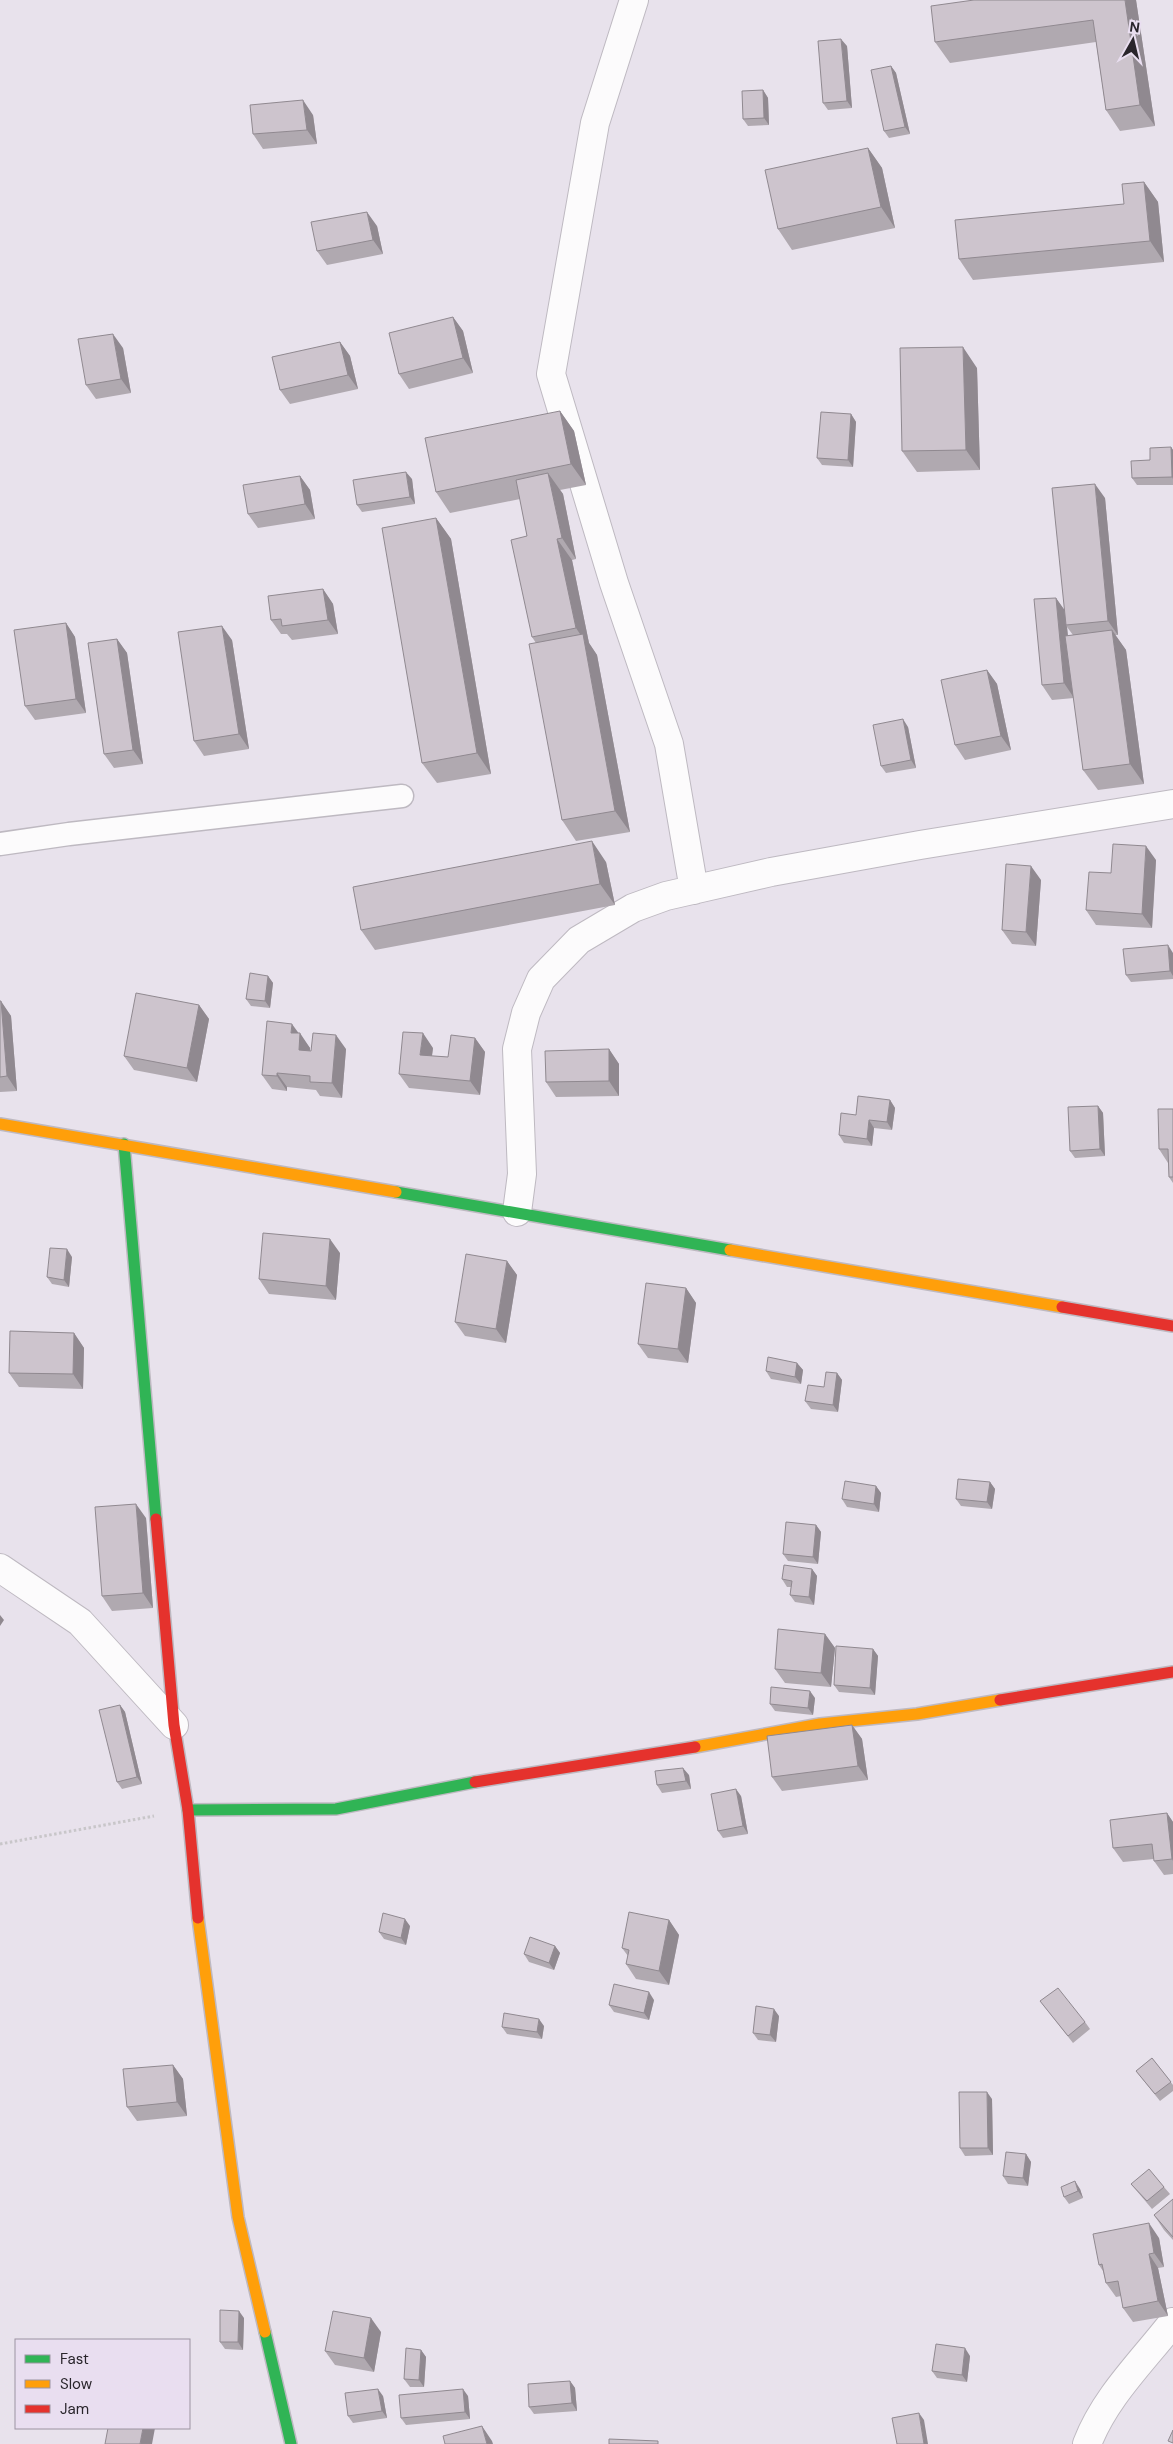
<svg xmlns="http://www.w3.org/2000/svg" width="1173" height="2444" font-family="'DM Sans',sans-serif">
	<style>
		.lines { fill: none; stroke-linecap: round; stroke-linejoin: round }
		.lane-casing { stroke: #beb9c1; stroke-width: 25 }
		.street-casing { stroke: #beb9c1; stroke-width: 30 }
		.fast-casing { stroke: #beb9c1; stroke-width: 14 }
		.slow-casing { stroke: #beb9c1; stroke-width: 14 }
		.jam-casing { stroke: #beb9c1; stroke-width: 14 }
		.path { stroke: #c8c6c9; stroke-width: 3; stroke-dasharray: 2.5 2.5; stroke-linecap: butt }
		.lane { stroke: #fcfbfc; stroke-width: 22 }
		.street { stroke: #fcfbfc; stroke-width: 28 }
		.fast { stroke: #30b455; stroke-width: 11 }
		.slow { stroke: #ff9f0a; stroke-width: 11 }
		.jam { stroke: #e5322d; stroke-width: 11 }
		.wall { fill: #b0a9b0; fill-rule: evenodd }
		.shaded-wall { fill: #908990 }
		.building { fill: #cdc4cd; stroke: #908990 }
	</style>
	<rect width="100%" height="100%" fill="#e8e2ec"/>
	<g class="lines">
		<g class="lane-casing">
			<path id="lane" d="M0 844 69 834 402 796"/>
		</g>
		<g class="street-casing">
			<path id="street" d="M634 0 595 123 551 374 614 583 669 744 694 890
				M517 1212 522 1174 517 1049 526 1013 541 979 579 940 633 908 666 896 771 872 920 845 1173 804
				M0 1568 80 1622 174 1725
				M1087 2444C1105 2397 1142 2362 1173 2322"/>
		</g>
		<g class="fast-casing">
			<path id="fast" d="M124 1144 156 1519
				M396 1192 730 1250
				M188 1810 336 1809 475 1782
				M265 2332 291 2444"/>
		</g>
		<g class="slow-casing">
			<path id="slow" d="M0 1124 396 1192
				M730 1250 1062 1307
				M695 1747 820 1724 917 1714 1000 1700
				M198 1918 238 2217 265 2332"/>
		</g>
		<g class="jam-casing">
			<path id="jam" d="M1062 1307 1173 1326
				M156 1519 174 1725 188 1810 198 1918
				M1000 1700 1173 1672
				M475 1782 695 1747"/>
		</g>
		<path class="path" d="M0 1844 154 1816"/>
		<use href="#lane" class="lane"/>
		<use href="#street" class="street"/>
		<use href="#fast" class="fast"/>
		<use href="#slow" class="slow"/>
		<use href="#jam" class="jam"/>
	</g>
	<path class="wall" d="M1136 0 1155 126 1120 131 1106 110 1096 42 950 63 935 42Z
		M847 46 852 108 828 110 823 103Z
		M891 66 896 73 910 134 889 138 884 131Z
		M763 90 768 98 769 125 748 126 743 119Z
		M313 115 317 144 263 149 253 134Z
		M868 148 882 168 895 228 792 250 778 229Z
		M1144 182 1158 202 1164 262 973 280 959 259 1124 204Z
		M377 226 383 254 327 265 317 251Z
		M453 317 463 331 473 373 409 389 399 374Z
		M340 342 350 356 358 389 290 404 280 390Z
		M123 348 131 393 96 399 86 385Z
		M977 368 980 470 917 472 902 451Z
		M560 411 574 431 586 485 560 490 563 494 576 559 572 560 589 643 597 655 630 832 576 841 562 820 536 643 532 637 527 536 520 499 450 513 436 492Z
		M851 414 856 422 853 467 822 465 817 458Z
		M1171 447 1173 450V485H1137L1132 478 1150 460Z
		M300 476 310 490 315 519 258 528 248 514Z
		M412 479 415 504 362 512 357 505Z
		M1105 498 1118 635H1115L1126 650 1144 784 1098 790 1083 770 1074 698 1052 700 1042 685 1056 598 1064 610ZM1067 627 1073 635 1068 636Z
		M436 518 451 539 491 774 437 783 422 763Z
		M323 589 333 604 338 634 292 640 287 634H281L271 620Z
		M66 623 75 637 86 713 35 720 25 706Z
		M117 639 127 653 143 764 114 768 104 754Z
		M232 640 249 749 204 756 194 741Z
		M987 670 997 684 1011 750 965 760 955 745Z
		M908 727 916 768 886 773 881 766Z
		M1156 860 1152 928 1096 925 1086 910Z
		M606 862 615 905 375 950 361 930Z
		M1041 880 1036 946 1012 944 1002 930Z
		M1173 953V979L1131 982 1126 975Z
		M268 976 273 983 270 1008 251 1006 246 999Z
		M0 1001 11 1016 17 1091 0 1092Z
		M199 1005 209 1019 197 1082 134 1070 124 1056Z
		M298 1033 310 1048V1051L346 1049 342 1098 320 1096 316 1090 287 1087V1091L272 1089 262 1075Z
		M475 1038 485 1052 480 1095 409 1088 399 1074 433 1048 432 1056 448 1057Z
		M609 1049 619 1064V1096L556 1097 546 1082Z
		M890 1100 895 1108 892 1130 874 1128 872 1146 844 1143 839 1135 856 1115Z
		M1098 1106 1103 1113 1105 1156 1075 1158 1070 1151Z
		M1173 1109V1183L1169 1177 1168 1163 1159 1149Z
		M340 1253 336 1300 269 1294 259 1279Z
		M72 1257 69 1287 52 1284 47 1277Z
		M507 1261 517 1275 506 1343 465 1336 455 1322Z
		M686 1288 696 1303 688 1363 648 1358 638 1344Z
		M74 1333 84 1348 83 1389 19 1387 9 1373Z
		M797 1363 803 1370 801 1384 771 1379 766 1371Z
		M837 1373 842 1380 838 1412 811 1409 805 1401 824 1387Z
		M990 1482 995 1489 992 1509 961 1506 956 1499Z
		M876 1486 881 1493 879 1512 847 1507 842 1499Z
		M146 1518 153 1608 112 1611 102 1596Z
		M816 1525 821 1532 818 1564 788 1561 783 1554Z
		M812 1569 817 1576 814 1605 795 1602 790 1595 791 1587H787L782 1579Z
		M825 1634 835 1648 831 1687 785 1683 775 1669Z
		M873 1649 878 1656 875 1695 839 1692 834 1685Z
		M815 1698 813 1715 775 1711 770 1704Z
		M120 1705 125 1712 142 1784 122 1789 117 1782Z
		M852 1725 862 1739 868 1780 782 1791 772 1777Z
		M689 1775 691 1789 662 1793 657 1785Z
		M741 1796 748 1834 723 1838 718 1831Z
		M1167 1813 1173 1822V1874L1164 1875 1154 1861V1859L1123 1862 1113 1848Z
		M669 1920 679 1935 669 1985 636 1979 626 1964 628 1956 622 1948Z
		M410 1926 406 1945 384 1939 379 1932Z
		M555 1946 560 1953 554 1970 529 1962 524 1954Z
		M654 2000 649 2020 614 2012 609 2005Z
		M1040 2001 1085 2022 1090 2029 1073 2043Z
		M779 2016 776 2042 758 2040 753 2033Z
		M544 2026 542 2039 507 2034 502 2027Z
		M1152 2058 1173 2085V2091L1160 2101 1136 2071Z
		M173 2065 183 2079 187 2116 137 2121 127 2107Z
		M992 2099 993 2155 965 2156 960 2148Z
		M1026 2154 1031 2162 1028 2186 1008 2184 1003 2176Z
		M1131 2184 1164 2187 1170 2194 1152 2209Z
		M1080 2189 1083 2198 1069 2204 1064 2197Z
		M1173 2199V2240L1164 2230 1154 2215Z
		M1159 2238 1164 2267 1158 2268 1168 2316 1133 2322 1123 2308 1121 2296 1116 2297 1106 2283 1103 2271 1099 2265Z
		M244 2318 243 2350 225 2349 220 2342Z
		M381 2332 374 2372 335 2365 325 2351Z
		M421 2350 426 2357 424 2387H410L404 2379Z
		M970 2356 967 2382 937 2378 932 2371Z
		M570 2381 575 2388 577 2411 534 2414 529 2407Z
		M383 2396 387 2418 353 2423 348 2416Z
		M468 2396 470 2419 406 2425 401 2418Z"/>
	<path class="shaded-wall" d="M1125 0H1136L1155 126 1140 105Z
		M841 39 847 46 852 108 847 101Z
		M891 66 896 73 910 134 905 127Z
		M763 90 768 98 769 125 764 118Z
		M303 100 313 115 317 144 307 130Z
		M868 148 882 168 895 228 881 207Z
		M1144 182 1158 202 1164 262 1150 241Z
		M367 212 377 226 383 254 373 240Z
		M453 317 463 331 473 373 463 358Z
		M113 334 123 348 131 393 121 379Z
		M340 342 350 356 358 389 348 375Z
		M963 347 977 368 980 470 966 450Z
		M560 411 574 431 586 485 571 464Z
		M851 414 856 422 853 467 848 460Z
		M1171 447 1173 450V479L1172 477Z
		M406 472 412 479 415 504 410 497Z
		M548 473 563 494 576 559 562 538Z
		M300 476 310 490 315 519 305 504Z
		M1095 484 1105 498 1118 635 1108 621Z
		M436 518 451 539 491 774 477 753Z
		M557 539 572 560 589 643 597 655 630 832 615 811 584 640 576 628Z
		M323 589 333 604 338 634 328 620Z
		M1056 598 1066 612V625L1067 627 1074 698 1064 683Z
		M66 623 75 637 86 713 76 699Z
		M222 626 232 640 249 749 239 734Z
		M1112 630 1126 650 1144 784 1130 764Z
		M117 639 127 653 143 764 133 750Z
		M987 670 997 684 1011 750 1001 736Z
		M903 719 908 727 916 768 911 760Z
		M592 841 606 862 615 905 600 884Z
		M1146 846 1156 860 1152 928 1142 914Z
		M1031 866 1041 880 1036 946 1026 932Z
		M1168 945 1173 953V976L1170 971Z
		M268 976 273 983 270 1008 265 1001Z
		M1 1001 11 1016 17 1091 7 1076Z
		M199 1005 209 1019 197 1082 187 1068Z
		M292 1024 300 1035V1033L310 1048 309 1064 299 1050 291 1033Z
		M423 1033 433 1048 430 1069 420 1055Z
		M336 1035 346 1049 342 1098 332 1083Z
		M475 1038 485 1052 480 1095 470 1081Z
		M609 1049 619 1064V1096L609 1081Z
		M277 1073 287 1087V1091L277 1076Z
		M890 1100 895 1108 892 1130 887 1122Z
		M1098 1106 1103 1113 1105 1156 1100 1149Z
		M869 1120 874 1128 872 1146 867 1139Z
		M330 1239 340 1253 336 1300 326 1286Z
		M67 1249 72 1257 69 1287 64 1280Z
		M507 1261 517 1275 506 1343 496 1329Z
		M686 1288 696 1303 688 1363 678 1349Z
		M74 1333 84 1348 83 1389 73 1374Z
		M797 1363 803 1370 801 1384 795 1377Z
		M837 1373 842 1380 838 1412 833 1405Z
		M990 1482 995 1489 992 1509 987 1502Z
		M876 1486 881 1493 879 1512 874 1504Z
		M136 1504 146 1518 153 1608 143 1593Z
		M816 1525 821 1532 818 1564 813 1557Z
		M812 1569 817 1576 814 1605 809 1597Z
		M0 1615 4 1620 0 1626Z
		M825 1634 835 1648 831 1687 821 1673Z
		M873 1649 878 1656 875 1695 870 1688Z
		M810 1691 815 1698 813 1715 808 1708Z
		M120 1705 125 1712 142 1784 137 1777Z
		M852 1725 862 1739 868 1780 858 1766Z
		M683 1768 689 1775 691 1789 686 1781Z
		M736 1789 741 1796 748 1834 743 1826Z
		M1167 1813 1173 1822V1861L1172 1859Z
		M405 1919 410 1926 406 1945 401 1938Z
		M669 1920 679 1935 669 1985 659 1971Z
		M555 1946 560 1953 554 1970 549 1963Z
		M649 1992 654 2000 649 2020 644 2013Z
		M774 2009 779 2016 776 2042 770 2035Z
		M539 2019 544 2026 542 2039 537 2032Z
		M173 2065 183 2079 187 2116 177 2102Z
		M987 2092 992 2099 993 2155 988 2148Z
		M1026 2154 1031 2162 1028 2186 1023 2178Z
		M1075 2181 1080 2189 1083 2198 1078 2191Z
		M1149 2223 1159 2238 1164 2267 1154 2253Z
		M1149 2254 1158 2268 1168 2316 1158 2301Z
		M239 2311 244 2318 243 2350 238 2342Z
		M371 2318 381 2332 374 2372 364 2358Z
		M965 2348 970 2356 967 2382 962 2375Z
		M421 2350 426 2357 424 2387 419 2380Z
		M570 2381 575 2388 577 2411 572 2403Z
		M378 2389 383 2396 387 2418 382 2411Z
		M463 2389 468 2396 470 2419 465 2412Z
		M919 2413 924 2420 928 2444H924Z
		M482 2426 492 2441 493 2444H487Z
		M143 2428H155L152 2444H140Z"/>
	<path class="building" d="M974 0H1125L1140 105 1106 110 1093 20 935 42 931 6Z
		M841 39 847 101 823 103 818 41Z
		M891 66 905 127 884 131 871 70Z
		M763 90 764 118 743 119 742 91Z
		M303 100 307 130 253 134 250 105Z
		M868 148 881 207 778 229 765 170Z
		M1144 182 1150 241 959 259 955 220 1124 204 1122 184Z
		M367 212 373 240 317 251 311 222Z
		M453 317 463 358 399 374 389 333Z
		M113 334 121 379 86 385 78 339Z
		M340 342 348 375 280 390 272 357Z
		M963 347 966 450 902 451 900 348Z
		M560 411 571 464 436 492 425 438Z
		M821 412 851 414 848 460 817 458Z
		M1171 447 1172 477 1132 478 1131 461 1150 460V448Z
		M406 472 410 497 357 505 353 480Z
		M548 473 562 538 557 539 576 628 532 637 511 540 527 536 516 480Z
		M300 476 305 504 248 514 243 485Z
		M1095 484 1108 621 1066 625 1052 488Z
		M436 518 477 753 422 763 382 528Z
		M323 589 328 620 282 626 281 619 271 620 268 596Z
		M1056 598 1064 683 1042 685 1034 599Z
		M66 623 76 699 25 706 14 630Z
		M222 626 239 734 194 741 178 632Z
		M1112 630 1130 764 1083 770 1065 636Z
		M583 634 615 811 562 820 529 644Z
		M117 639 133 750 104 754 88 643Z
		M987 670 1001 736 955 745 941 680Z
		M903 719 911 760 881 766 873 725Z
		M592 841 600 884 361 930 353 887Z
		M1113 844 1146 846 1142 914 1086 910 1089 872 1111 873Z
		M1006 864 1031 866 1026 932 1002 930Z
		M1168 945 1170 971 1126 975 1123 949Z
		M250 973 268 976 265 1001 246 999Z
		M136 993 199 1005 187 1068 124 1056Z
		M0 1001H1L7 1076 0 1077Z
		M267 1021 292 1024 291 1033H300L299 1050 311 1051 313 1033 336 1035 332 1083 310 1082V1076L277 1073V1076L262 1075Z
		M403 1032 423 1033 420 1055 448 1057 451 1035 475 1038 470 1081 399 1074Z
		M609 1049V1081L546 1082 545 1051Z
		M858 1096 890 1100 887 1122 869 1120 867 1139 839 1135 841 1113 856 1115Z
		M1098 1106 1100 1149 1070 1151 1068 1107Z
		M1158 1109H1173V1177H1169L1168 1149H1159Z
		M263 1233 330 1239 326 1286 259 1279Z
		M50 1248 67 1249 64 1280 47 1277Z
		M466 1254 507 1261 496 1329 455 1322Z
		M646 1283 686 1288 678 1349 638 1344Z
		M10 1331 74 1333 73 1374 9 1373Z
		M768 1357 797 1363 795 1377 766 1371Z
		M826 1372 837 1373 833 1405 805 1401 808 1385 824 1387Z
		M958 1479 990 1482 987 1502 956 1499Z
		M845 1481 876 1486 874 1504 842 1499Z
		M136 1504 143 1593 102 1596 95 1507Z
		M786 1522 816 1525 813 1557 783 1554Z
		M784 1565 812 1569 809 1597 790 1595 792 1581 782 1579Z
		M778 1629 825 1634 821 1673 775 1669Z
		M836 1646 873 1649 870 1688 834 1685Z
		M771 1687 810 1691 808 1708 770 1704Z
		M120 1705 137 1777 117 1782 99 1710Z
		M852 1725 858 1766 772 1777 767 1736Z
		M683 1768 686 1781 657 1785 655 1771Z
		M736 1789 743 1826 718 1831 711 1794Z
		M1167 1813 1172 1859 1154 1861 1152 1844 1113 1848 1110 1820Z
		M629 1912 669 1920 659 1971 626 1964 629 1950 622 1948Z
		M383 1913 405 1919 401 1938 379 1932Z
		M530 1937 555 1946 549 1963 524 1954Z
		M614 1984 649 1992 644 2013 609 2005Z
		M1058 1988 1085 2022 1068 2036 1040 2001Z
		M756 2006 774 2009 770 2035 753 2033Z
		M504 2013 539 2019 537 2032 502 2027Z
		M1152 2058 1171 2082 1155 2094 1136 2071Z
		M173 2065 177 2102 127 2107 123 2069Z
		M959 2092H987L988 2148H960Z
		M1006 2152 1026 2154 1023 2178 1003 2176Z
		M1149 2169 1164 2187 1147 2201 1131 2184Z
		M1075 2181 1078 2191 1064 2197 1061 2187Z
		M1173 2199V2237L1154 2215Z
		M1149 2223 1154 2253 1149 2254 1158 2301 1123 2308 1118 2281 1106 2283 1102 2264 1099 2265 1093 2234Z
		M220 2310 239 2311 238 2342H220Z
		M333 2311 371 2318 364 2358 325 2351Z
		M936 2344 965 2348 962 2375 932 2371Z
		M406 2348 421 2350 419 2380 404 2379Z
		M570 2381 572 2403 529 2407 528 2384Z
		M378 2389 382 2411 348 2416 345 2393Z
		M463 2389 465 2412 401 2418 399 2395Z
		M919 2413 924 2444H897L892 2418Z
		M482 2426 487 2444H445L443 2436Z
		M108 2428H143L140 2444H105Z
		M1173 2430V2443L1168 2441Z
		M609 2439 658 2441V2444H609Z"/>
	<rect x="15" y="2339" width="175" height="90" fill="#e9def0" stroke="#9c94a1"/>
	<rect x="25" y="2355" width="25" height="8" fill="#30b455" stroke="#9c94a1"/>
	<text x="60" y="2364" font-size="15" fill="#29252b">Fast</text>
	<rect x="25" y="2380" width="25" height="8" fill="#ff9f0a" stroke="#9c94a1"/>
	<text x="60" y="2389" font-size="15" fill="#29252b">Slow</text>
	<rect x="25" y="2405" width="25" height="8" fill="#e5322d" stroke="#9c94a1"/>
	<text x="60" y="2414" font-size="15" fill="#29252b">Jam</text>
	<g transform="translate(1133 40) rotate(8)" stroke="#e9def0" stroke-width="4" paint-order="stroke">
	<path d="M0-4L9 19L0 12L-9 19Z" fill="#29252b"/>
	<text y="-8" font-size="14" font-weight="bold" text-anchor="middle" fill="#29252b">N</text>
	</g>
</svg>
